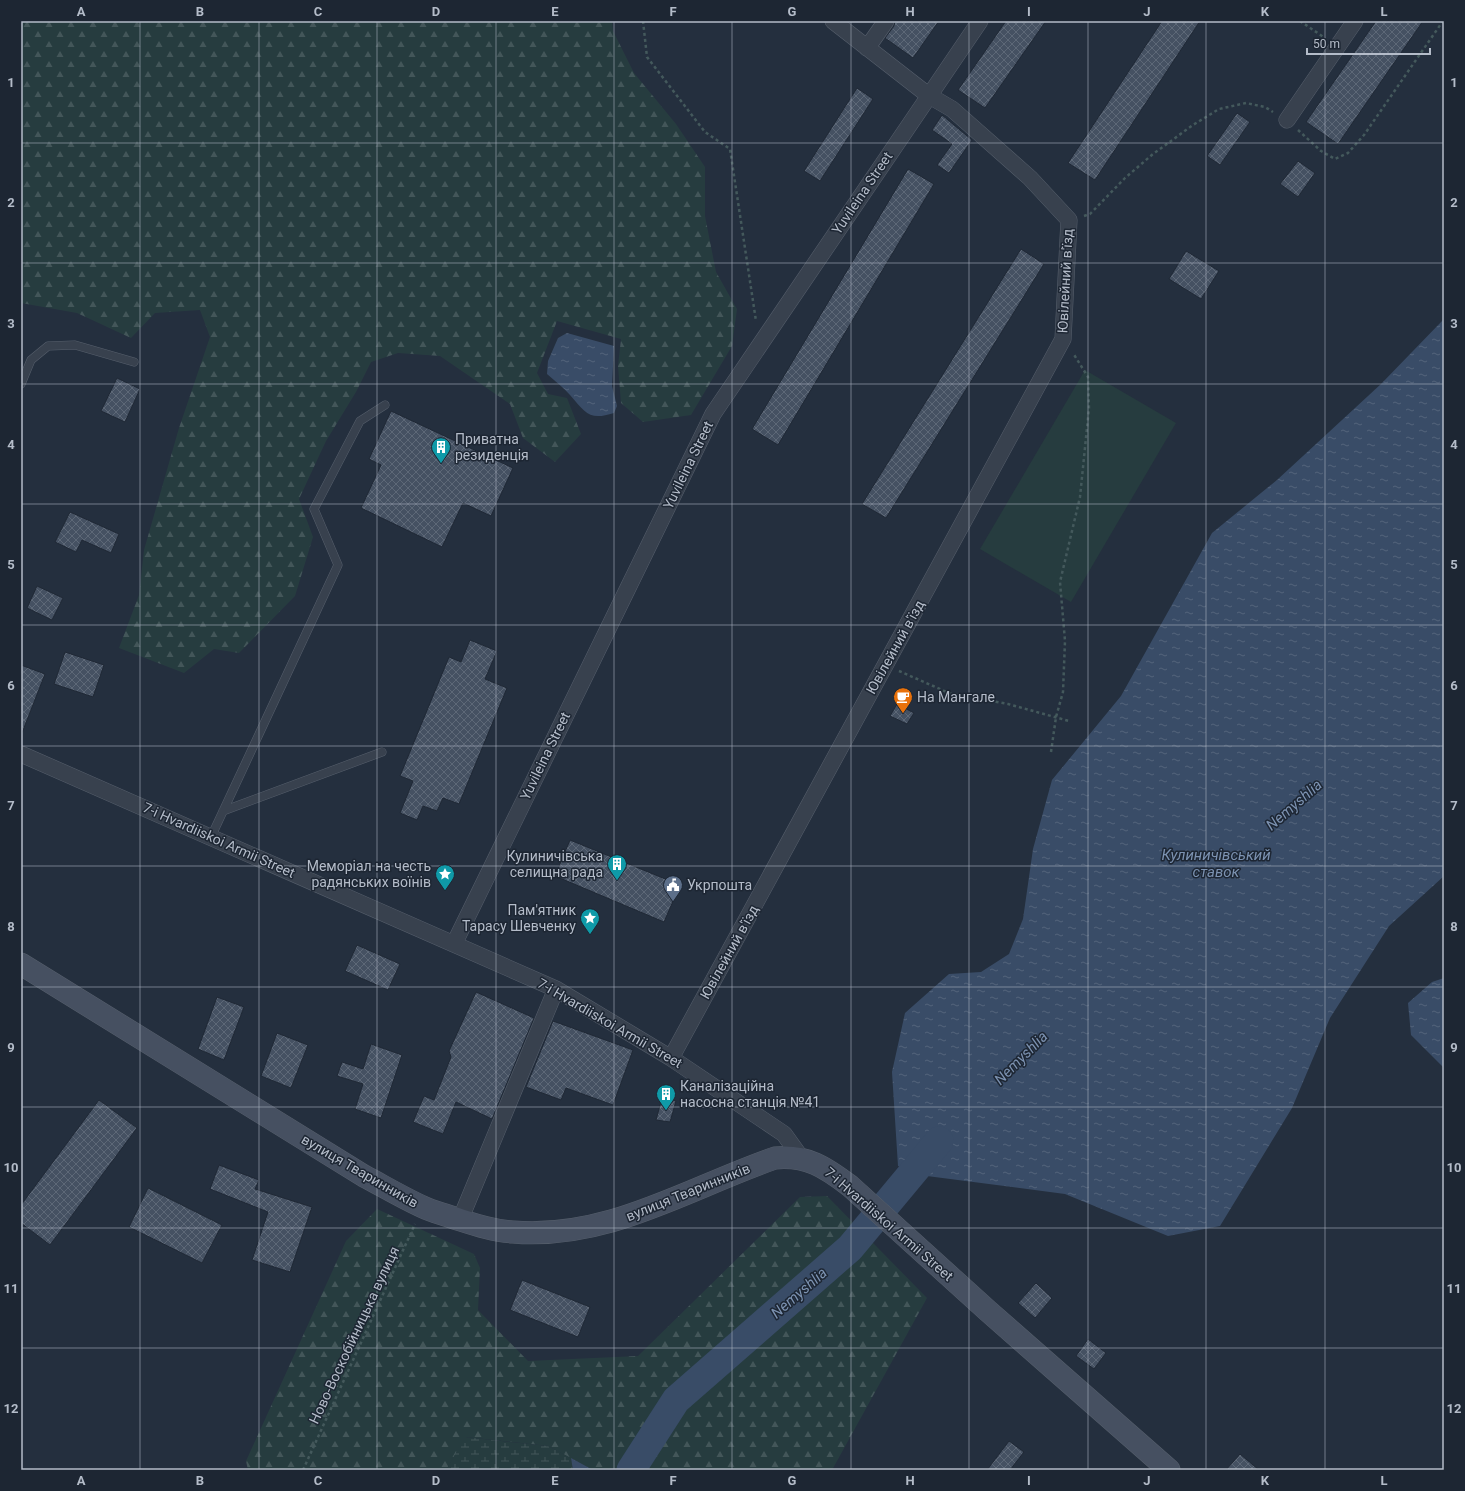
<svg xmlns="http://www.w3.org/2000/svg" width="1465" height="1491" font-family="Roboto,sans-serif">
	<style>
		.grass { fill: #263c3f }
		.forest { fill: url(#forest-firs) }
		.wetland { fill: url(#wetland-marsh) }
		.water { fill: url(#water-ripples) }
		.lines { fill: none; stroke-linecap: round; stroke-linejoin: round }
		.river { stroke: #394c67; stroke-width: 29 }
		.building { fill: url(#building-cross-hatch); stroke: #1f2835 }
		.service-casing { stroke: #565f6c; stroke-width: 9 }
		.minor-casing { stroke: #565f6c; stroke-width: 17 }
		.secondary-casing { stroke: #565f6c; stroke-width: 23 }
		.path { stroke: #44595c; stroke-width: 2.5; stroke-dasharray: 3 3; stroke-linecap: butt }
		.service { stroke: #38414e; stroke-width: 8 }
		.minor { stroke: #38414e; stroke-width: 16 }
		.secondary { stroke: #465061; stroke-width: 22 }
		.grid { fill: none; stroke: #b4bcc9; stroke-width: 1; stroke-opacity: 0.55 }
		.labels { text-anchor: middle; stroke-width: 3; stroke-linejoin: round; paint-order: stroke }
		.street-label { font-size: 14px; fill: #b4bcc9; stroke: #1d2633 }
		.poi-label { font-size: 14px; fill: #b4bcc9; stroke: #1d2633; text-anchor: start }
		.water-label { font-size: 15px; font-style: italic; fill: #7c92b1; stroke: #1d2633 }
		.neatline { fill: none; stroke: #b4bcc9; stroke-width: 1.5 }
		.grid-label { font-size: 13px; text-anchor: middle; font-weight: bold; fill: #b4bcc9 }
	</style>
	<defs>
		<pattern id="forest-firs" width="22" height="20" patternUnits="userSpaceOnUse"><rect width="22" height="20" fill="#263c3f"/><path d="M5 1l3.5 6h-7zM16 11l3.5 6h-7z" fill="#435659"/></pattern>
		<pattern id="wetland-marsh" width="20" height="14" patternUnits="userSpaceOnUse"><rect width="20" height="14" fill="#263c3f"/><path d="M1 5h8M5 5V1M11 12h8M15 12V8" fill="none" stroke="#435659"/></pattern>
		<pattern id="water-ripples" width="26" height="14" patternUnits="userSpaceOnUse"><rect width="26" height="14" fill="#394c67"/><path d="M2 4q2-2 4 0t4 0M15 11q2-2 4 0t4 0" fill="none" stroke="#53647b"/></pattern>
		<pattern id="building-cross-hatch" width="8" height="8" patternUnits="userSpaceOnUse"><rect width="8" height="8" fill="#455162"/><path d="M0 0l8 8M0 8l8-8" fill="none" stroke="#5d6877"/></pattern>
	</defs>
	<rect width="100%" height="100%" fill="#242f3e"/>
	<path class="grass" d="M1085 370 1176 423 1071 602 980 549Z"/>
	<path class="forest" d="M21 21H612L613 31 634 73 676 124 705 167V216L716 272 737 309 732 346 691 415 643 422 621 403 618 366 621 339 557 321 537 373 548 394 567 398 581 434 555 462 523 438 510 404 440 356 398 353 371 362 356 392 326 441 299 499 313 537 295 596 239 653 214 649 184 673 119 648 139 595 144 550 179 428 210 337 200 310 155 313 131 338 77 313 21 303Z
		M827 1196 927 1298 832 1470H593L548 1446 466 1437 446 1470H248L246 1461 346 1241 377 1209 474 1254 480 1268 478 1310 528 1361 638 1356 800 1197Z"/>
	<path class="wetland" d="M465 1437 548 1446 571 1458 573 1470H446Z"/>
	<path class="water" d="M1444 319V876L1389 926 1330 1018 1292 1108 1220 1226 1168 1236 1065 1194 927 1176 898 1166 892 1072 905 1013 949 974 981 972 1009 954 1023 919 1033 849 1052 780 1121 696 1212 533 1277 480 1381 384Z
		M567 333 614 346 612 386 617 406 614 413C589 421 586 413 570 395 564 388 555 381 547 374L548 361 558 338Z
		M1444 978V1068L1411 1035 1408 1003 1432 982Z
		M571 1458 593 1470H573Z"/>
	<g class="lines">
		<path class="river" d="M631 1470 676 1400 850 1248 939 1141"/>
	</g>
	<path class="building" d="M895 21H939L913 58 885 38 894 26Z
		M1006 21H1046L985 108 958 90Z
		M1162 21H1200L1095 180 1068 163Z
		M1376 21H1423L1338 144 1306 122Z
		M857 88 873 99 820 181 804 171Z
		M1237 113 1250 122 1220 165 1207 156Z
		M942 115 972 140 949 173 937 165 952 144 932 130Z
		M1298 161 1315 173 1298 197 1280 184Z
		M908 169 934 184 778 445 752 429Z
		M1021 249 1044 264 886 518 862 504Z
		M1186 251 1219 271 1201 299 1169 279Z
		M117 378 140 389 125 422 101 411Z
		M391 411 513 468 491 516 463 503 442 547 361 508 381 465 369 459Z
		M70 512 119 534 111 553 82 540 76 552 55 542Z
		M37 586 63 598 52 620 27 608Z
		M470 640 497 651 485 679 507 688 459 804 443 798 437 811 423 806 417 820 400 813 413 781 400 776 449 657 461 662Z
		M65 652 104 665 93 697 54 684Z
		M21 665 45 674 22 733H21Z
		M897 704 914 713 907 724 890 716Z
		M570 840 680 885 664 922 555 876Z
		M357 945 400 964 388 990 345 971Z
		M476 992 534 1018 492 1119 456 1102 443 1134 413 1122 424 1096 434 1100 451 1057 449 1051Z
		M217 997 244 1007 224 1060 198 1049Z
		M553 1021 633 1050 613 1105 566 1088 561 1100 526 1087Z
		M277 1033 308 1045 291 1088 261 1076Z
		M371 1044 402 1055 381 1118 355 1109 363 1084 337 1076 342 1062 363 1069Z
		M662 1098 676 1101 670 1122 656 1120Z
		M99 1100 137 1128 50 1245 21 1223V1205Z
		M219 1165 259 1180 255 1189 312 1207 290 1272 252 1260 268 1212 210 1189Z
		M148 1188 222 1225 202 1263 129 1227Z
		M522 1280 590 1307 578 1337 510 1310Z
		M1036 1283 1052 1298 1035 1318 1018 1303Z
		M1088 1339 1106 1353 1094 1369 1076 1356Z
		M1009 1441 1024 1452 1010 1470H987Z
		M1240 1454 1259 1470H1226Z"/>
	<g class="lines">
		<g class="service-casing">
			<path id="service" d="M21 384 31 360 48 346 75 345 134 362
				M223 811 382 752
				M211 837 338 565 314 509 360 421 385 405"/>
		</g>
		<g class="minor-casing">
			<path id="minor" d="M867 48 886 21
				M1287 120 1355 21
				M21 754 556 989 671 1058 784 1134 802 1159
				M454 944 713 414 980 21
				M671 1058 1063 339 1069 220 1030 178 952 109 928 95 833 21
				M460 1220 556 989"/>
		</g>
		<g class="secondary-casing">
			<path id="secondary" d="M21 964 364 1176C383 1186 403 1198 423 1207 433 1212 444 1214 454 1218 473 1224 493 1231 513 1232 608 1240 688 1188 775 1158 807 1155 825 1167 850 1186L988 1311 1169 1470"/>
		</g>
		<path class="path" d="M643 21 647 57 705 132 730 149 756 321
			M1300 21 1325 38
			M1298 130 1321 151 1335 159 1348 153 1364 135 1443 21
			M1084 216 1090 214 1125 178 1153 154 1193 125 1219 109 1246 103 1265 107 1273 112
			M899 671 949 693 1008 704 1069 721
			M1051 752 1056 717 1063 692 1065 641 1060 582 1080 497 1089 408 1088 377 1073 353
			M303 1470 415 1224"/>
		<use href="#service" class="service"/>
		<use href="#minor" class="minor"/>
		<use href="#secondary" class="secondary"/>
	</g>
	<path class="grid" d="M140 21V1470M259 21V1470M377 21V1470M496 21V1470M614 21V1470M732 21V1470M851 21V1470M969 21V1470M1088 21V1470M1206 21V1470M1325 21V1470M21 143H1444M21 263H1444M21 384H1444M21 504H1444M21 625H1444M21 746H1444M21 866H1444M21 987H1444M21 1107H1444M21 1228H1444M21 1348H1444"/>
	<defs>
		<g id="building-pin" transform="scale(1)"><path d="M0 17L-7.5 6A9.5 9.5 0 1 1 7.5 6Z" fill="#0f9aa8" stroke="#1d2633"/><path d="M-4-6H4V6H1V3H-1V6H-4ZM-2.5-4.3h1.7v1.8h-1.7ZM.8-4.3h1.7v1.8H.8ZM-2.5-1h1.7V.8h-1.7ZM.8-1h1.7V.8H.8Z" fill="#fff"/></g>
		<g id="cafe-pin" transform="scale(1)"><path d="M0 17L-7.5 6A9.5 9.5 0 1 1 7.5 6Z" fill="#e8710a" stroke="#1d2633"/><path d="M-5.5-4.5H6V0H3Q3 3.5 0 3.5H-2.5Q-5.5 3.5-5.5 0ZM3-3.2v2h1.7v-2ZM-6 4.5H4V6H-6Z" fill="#fff"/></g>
		<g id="sight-pin" transform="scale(1)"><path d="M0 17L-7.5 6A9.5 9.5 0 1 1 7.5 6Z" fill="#0f9aa8" stroke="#1d2633"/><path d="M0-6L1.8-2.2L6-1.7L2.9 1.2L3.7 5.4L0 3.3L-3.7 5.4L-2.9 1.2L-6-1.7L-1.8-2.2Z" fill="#fff"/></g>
		<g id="civic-pin" transform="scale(1)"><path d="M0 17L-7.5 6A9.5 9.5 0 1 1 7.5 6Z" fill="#5c6f8a" stroke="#1d2633"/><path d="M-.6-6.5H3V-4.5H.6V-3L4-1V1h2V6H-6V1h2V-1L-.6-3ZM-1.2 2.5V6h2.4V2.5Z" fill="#fff"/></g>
	</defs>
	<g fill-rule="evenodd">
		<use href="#building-pin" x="441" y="447"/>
		<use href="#cafe-pin" x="903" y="697"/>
		<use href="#building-pin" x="617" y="864"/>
		<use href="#sight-pin" x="445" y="874"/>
		<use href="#civic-pin" x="673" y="885"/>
		<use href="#sight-pin" x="590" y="918"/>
		<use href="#building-pin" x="666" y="1094"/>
	</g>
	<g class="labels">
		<g class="street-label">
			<text transform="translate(862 193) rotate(-56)" y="5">Yuvileina Street</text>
			<text transform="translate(1065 281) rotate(-87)" y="5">Ювілейний в'їзд</text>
			<text transform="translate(688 465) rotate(-64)" y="5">Yuvileina Street</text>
			<text transform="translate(895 647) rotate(-61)" y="5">Ювілейний в'їзд</text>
			<text transform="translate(545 756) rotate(-64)" y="5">Yuvileina Street</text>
			<text transform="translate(219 840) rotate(24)" y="5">7-i Hvardiiskoi Armii Street</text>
			<text transform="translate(729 952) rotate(-61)" y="5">Ювілейний в'їзд</text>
			<text transform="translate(610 1023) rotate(30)" y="5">7-i Hvardiiskoi Armii Street</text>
			<text transform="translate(360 1171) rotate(30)" y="5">вулиця Тваринників</text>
			<text transform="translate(688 1192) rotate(-22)" y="5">вулиця Тваринників</text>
			<text transform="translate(889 1224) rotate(41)" y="5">7-i Hvardiiskoi Armii Street</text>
			<text transform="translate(354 1335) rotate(-65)" y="5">Ново-Воскобійницька вулиця</text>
		</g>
		<g class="poi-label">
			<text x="455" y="444">Приватна<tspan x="455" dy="16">резиденція</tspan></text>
			<text x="917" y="702">На Мангале</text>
			<text x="603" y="861" text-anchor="end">Кулиничівська<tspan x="603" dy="16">селищна рада</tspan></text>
			<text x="431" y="871" text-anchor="end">Меморіал на честь<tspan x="431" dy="16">радянських воїнів</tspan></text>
			<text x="687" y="890">Укрпошта</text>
			<text x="576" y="915" text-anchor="end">Пам'ятник<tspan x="576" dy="16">Тарасу Шевченку</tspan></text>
			<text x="680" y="1091">Каналізаційна<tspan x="680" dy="16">насосна станція №41</tspan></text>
		</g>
		<g class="water-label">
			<text transform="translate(1294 805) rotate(-41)" y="5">Nemyshlia</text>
			<text x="1216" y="860">Кулиничівський<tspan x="1216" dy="17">ставок</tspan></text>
			<text transform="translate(1021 1058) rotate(-45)" y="5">Nemyshlia</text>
			<text transform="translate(799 1293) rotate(-41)" y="5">Nemyshlia</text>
		</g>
	</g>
	<rect width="1465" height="1491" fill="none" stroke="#1d2633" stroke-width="44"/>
	<path d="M1307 48v6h123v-6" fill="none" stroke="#b4bcc9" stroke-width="2"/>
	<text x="1313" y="48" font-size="12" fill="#b4bcc9" stroke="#1d2633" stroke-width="3" paint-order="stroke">50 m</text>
	<rect x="22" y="22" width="1421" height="1447" class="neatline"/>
	<g class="grid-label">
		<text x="81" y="16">A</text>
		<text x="200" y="16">B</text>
		<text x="318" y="16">C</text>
		<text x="436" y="16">D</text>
		<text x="555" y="16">E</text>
		<text x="673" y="16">F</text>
		<text x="792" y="16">G</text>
		<text x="910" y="16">H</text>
		<text x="1029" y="16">I</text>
		<text x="1147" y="16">J</text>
		<text x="1265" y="16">K</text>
		<text x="1384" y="16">L</text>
		<text x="11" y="87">1</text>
		<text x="1454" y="87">1</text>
		<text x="11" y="207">2</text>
		<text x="1454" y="207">2</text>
		<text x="11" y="328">3</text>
		<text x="1454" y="328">3</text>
		<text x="11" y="449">4</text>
		<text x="1454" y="449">4</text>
		<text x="11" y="569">5</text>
		<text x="1454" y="569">5</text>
		<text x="11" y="690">6</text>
		<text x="1454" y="690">6</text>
		<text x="11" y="810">7</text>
		<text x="1454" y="810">7</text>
		<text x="11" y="931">8</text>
		<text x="1454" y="931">8</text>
		<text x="11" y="1052">9</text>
		<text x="1454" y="1052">9</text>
		<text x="11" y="1172">10</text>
		<text x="1454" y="1172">10</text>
		<text x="11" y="1293">11</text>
		<text x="1454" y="1293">11</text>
		<text x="11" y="1413">12</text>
		<text x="1454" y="1413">12</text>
		<text x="81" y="1485">A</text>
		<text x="200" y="1485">B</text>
		<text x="318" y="1485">C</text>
		<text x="436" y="1485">D</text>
		<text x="555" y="1485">E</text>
		<text x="673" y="1485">F</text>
		<text x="792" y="1485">G</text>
		<text x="910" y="1485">H</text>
		<text x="1029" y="1485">I</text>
		<text x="1147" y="1485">J</text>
		<text x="1265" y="1485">K</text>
		<text x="1384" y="1485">L</text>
	</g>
</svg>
